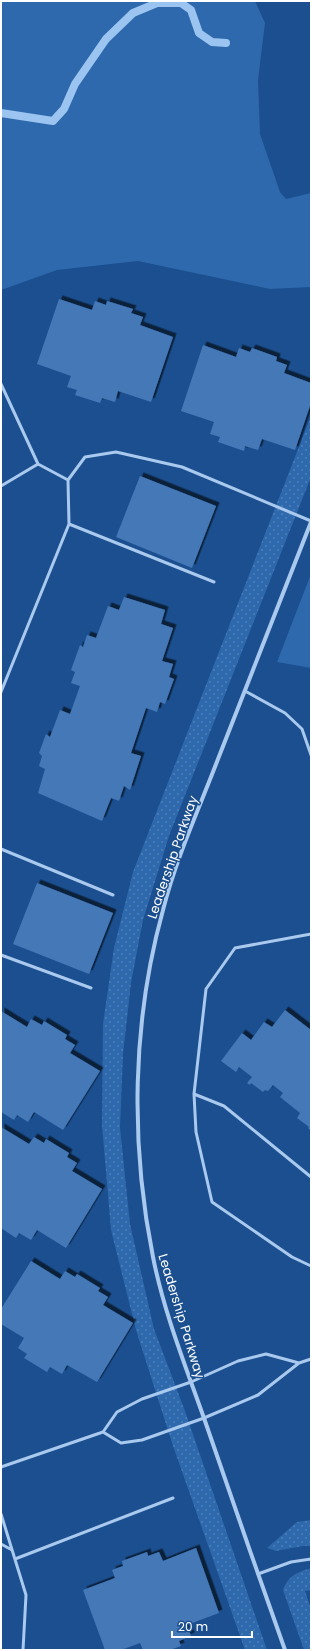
<svg xmlns="http://www.w3.org/2000/svg" width="312" height="1651" font-family="Poppins,sans-serif">
	<style>
		.green { fill: #2e69ad }
		.garden { fill: url(#garden-dots) }
		.lines { fill: none; stroke-linecap: round; stroke-linejoin: round }
		.stream { stroke: #9cc4f0; stroke-width: 8 }
		.building { fill: #4478b7; filter: url(#shadow) }
		.service { stroke: #a9c9ee; stroke-width: 3 }
		.minor { stroke: #a9c9ee; stroke-width: 4 }
		.labels { text-anchor: middle; stroke-width: 3; stroke-linejoin: round; paint-order: stroke }
		.street-label { font-size: 13px; fill: #fff; stroke: #1b4f8f }
	</style>
	<defs>
		<pattern id="garden-dots" width="8" height="8" patternUnits="userSpaceOnUse"><rect width="8" height="8" fill="#2e69ad"/><path d="M2 2h.1M6 6h.1" fill="none" stroke="#4d80b9" stroke-width="1.8" stroke-linecap="round"/></pattern>
		<filter id="shadow"><feDropShadow dx="3.5" dy="-3.5" stdDeviation="0" flood-color="#0009"/></filter>
	</defs>
	<rect width="100%" height="100%" fill="#1b4f8f"/>
	<path class="green" d="M1 1H255L265 23 258 80 260 134 280 192 286 199 311 193V287L270 289 138 261 57 270 1 290Z
		M311 574V668L277 662Z"/>
	<path class="garden" d="M311 416V477L169 836 143 920 131 983 123 1054 120 1128 130 1224 154 1329 185 1411 267 1650H245L173 1446 136 1330 111 1230 102 1125 103 1024 114 948 133 872Z
		M311 1520V1546H303L276 1551 267 1548 297 1522Z
		M311 1568V1590L305 1591 311 1609V1650H304L283 1590C289 1575 296 1573 311 1568Z"/>
	<g class="lines">
		<path class="stream" d="M1 113 53 121 64 109 75 84 106 39 133 13 157 3H181L191 10 199 33 212 42 226 43"/>
	</g>
	<path class="building" d="M59 299 92 310 95 301 106 305 107 301 133 309 131 313 143 317 140 325 173 337 151 402 118 391 115 402 102 398 100 403 75 395 77 390 67 387 71 376 37 364Z
		M203 345 236 357 239 348 250 352 252 348 277 357 276 361 287 365 284 373 311 383V403L295 450 262 439 258 450 245 446 244 451 218 442 220 437 210 434 214 422 181 411Z
		M140 476 216 506 192 568 116 537Z
		M124 597 165 610 161 624 173 628 162 661 173 664 169 677 174 679 165 704 160 702 157 712 146 708 131 753 141 756 130 790 124 786 119 801 111 798 102 821 38 793 45 769 39 766 42 756 39 753 46 734 50 737 60 710 70 714 80 686 71 683 75 672 71 670 80 645 83 647 87 635 96 638 108 606 119 610Z
		M37 883 113 913 89 974 13 944Z
		M285 1010 311 1030V1131L308 1128 309 1127 297 1118 300 1113 280 1097 283 1093 273 1085 268 1091 265 1090 263 1092 251 1083 250 1085 247 1083 252 1077 239 1067 236 1072 221 1061 242 1033 251 1040 264 1022 272 1027Z
		M1 1011 27 1027 31 1019 42 1025 44 1021 67 1035 65 1039 75 1045 70 1053 100 1071 63 1130 34 1112 28 1122 17 1115 14 1120 1 1112Z
		M1 1127 29 1144 34 1137 44 1143 46 1139 69 1153 67 1157 77 1163 72 1171 102 1189 66 1248 37 1230 31 1240 19 1233 16 1238 1 1228Z
		M31 1261 60 1279 65 1271 75 1277 77 1274 100 1288 98 1291 108 1297 103 1305 133 1323 97 1382 67 1365 62 1374 50 1367 47 1372 24 1358 27 1354 18 1348 24 1338 1 1324V1309Z
		M196 1548 219 1613 187 1625 191 1636 179 1641 181 1646 170 1650H143L140 1643 121 1650H105L83 1590 115 1578 112 1570 123 1566 122 1561 147 1552 148 1556 159 1552 163 1561Z"/>
	<g class="lines">
		<path class="service" d="M1 384 38 464
			M1 486 38 464 68 480
			M69 524 214 582
			M245 691 285 713 302 729 311 755
			M1 692 69 524 68 480 85 457 116 452 182 467 311 521
			M1 849 113 895
			M1 955 91 988
			M194 1094 206 989 235 948 311 934
			M311 1177 224 1106 194 1094 196 1132 212 1202 292 1257 311 1266
			M299 1363 266 1354 238 1361 191 1382 142 1399 117 1412 103 1432 121 1443 142 1440 204 1418 258 1395 299 1363 311 1359
			M1 1467 103 1432
			M1 1514 26 1595 23 1650
			M1 1544 12 1550
			M15 1559 173 1498
			M258 1574 291 1562 311 1559"/>
		<path class="minor" d="M285 1650C258 1574 231 1497 205 1421 186 1367 164 1313 153 1257 130 1142 132 1022 163 910 176 858 199 809 218 759 249 680 280 601 311 522"/>
	</g>
	<g class="labels">
		<g class="street-label">
			<text transform="translate(172 857) rotate(-71)" y="5">Leadership Parkway</text>
			<text transform="translate(182 1316) rotate(73)" y="5">Leadership Parkway</text>
		</g>
	</g>
	<rect width="312" height="1651" fill="none" stroke="#ffffff" stroke-width="4"/>
	<path d="M172 1631v6h80v-6" fill="none" stroke="#ffffff" stroke-width="2"/>
	<text x="178" y="1631" font-size="12" fill="#ffffff" stroke="#1b4f8f" stroke-width="3" paint-order="stroke">20 m</text>
</svg>
